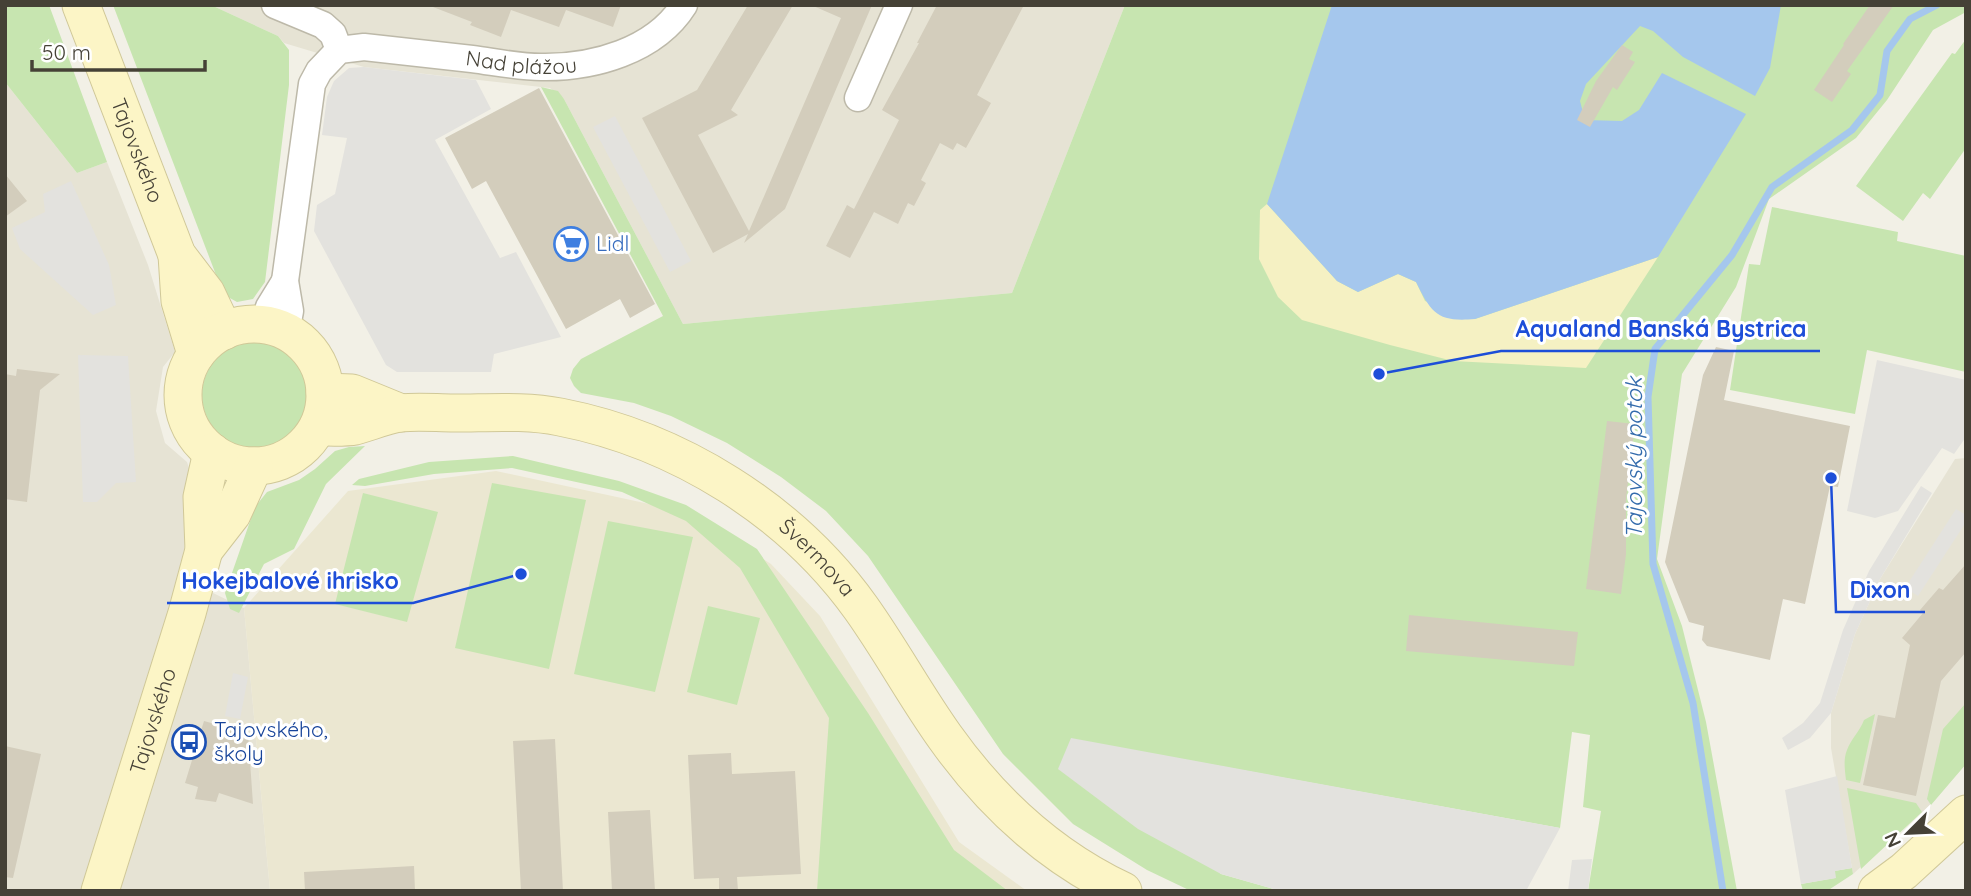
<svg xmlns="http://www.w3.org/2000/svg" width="1971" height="896" font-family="Quicksand,sans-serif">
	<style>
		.residential { fill: #e6e3d4 }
		.education { fill: #ebe7d1 }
		.green { fill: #c7e5b0 }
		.sand { fill: #f5f1c3 }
		.parking { fill: #e3e2de }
		.water { fill: #a5c7ed }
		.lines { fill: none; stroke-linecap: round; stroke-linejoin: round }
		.stream { stroke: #a5c7ed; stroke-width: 7 }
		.building { fill: #d3cdbc }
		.street-casing { stroke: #bdb9a9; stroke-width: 29 }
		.secondary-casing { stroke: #d0c898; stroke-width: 39 }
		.street { stroke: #fff; stroke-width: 26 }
		.secondary { stroke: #fcf5c6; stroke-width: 37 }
		.labels { text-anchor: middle; stroke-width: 6; stroke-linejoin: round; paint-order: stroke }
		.street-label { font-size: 21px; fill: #454136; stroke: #fff }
		.shop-label { font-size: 21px; fill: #366cbe; stroke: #fff; text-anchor: start }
		.transit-label { font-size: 21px; fill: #164399; stroke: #fff; text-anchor: start }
		.water-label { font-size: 23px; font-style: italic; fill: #336bac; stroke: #fff }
		.leader { fill: none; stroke: #1d4ed8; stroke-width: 2.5 }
		.callout-dot { fill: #1d4ed8; stroke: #fff; stroke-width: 2.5 }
		.callout-label { font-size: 23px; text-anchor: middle; font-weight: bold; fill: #1d4ed8; stroke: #fff; stroke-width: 6; stroke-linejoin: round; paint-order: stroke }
	</style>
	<rect width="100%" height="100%" fill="#f2f0e6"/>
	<path class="residential" d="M211 5H1125L1012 293 683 324 564 99 550 88 364 67 284 43 278 36Z
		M5 82 77 173 107 162 148 265 175 352 163 367 156 411 165 443 187 462 194 483 180 577 244 608 270 891H5Z
		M1966 458V764L1931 804 1853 874 1831 748V713L1855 634 1880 579 1955 459Z"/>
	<path class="education" d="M496 471 691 513 771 564 820 616 959 842 1027 891H270L244 608 348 491Z"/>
	<path class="green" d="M5 5H49L107 162 77 173 5 82Z
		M113 5H211L278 36 289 50V85L265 282 253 299 237 302 228 297 221 288Z
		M1125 5H1966V12L1933 30 1887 100 1856 138 1769 199 1736 287 1682 374 1657 559 1682 626 1706 722 1737 891H1588L1601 811 1583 807 1590 735 1572 732 1560 828 1071 739 1221 874 1281 891H1191L1147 870 1073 824 1003 754 868 556 826 511 781 477 727 443 671 416 634 403 581 393 574 386 570 378 573 369 581 359 663 316 541 87 558 91 564 99 683 324 1012 293Z
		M1966 39V148L1930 199 1923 193 1903 221 1856 186 1952 53 1955 54Z
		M1772 207 1898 232 1897 241 1966 256V372L1867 350 1855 414 1730 390 1749 264 1760 265Z
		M202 395a53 53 0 1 1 106 0a53 53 0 1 1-106 0Z
		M365 446 326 484 294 549 264 564 239 613 230 609 225 593 255 507 267 492 299 480 315 469 335 451 349 447Z
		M513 456 619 481 686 505 757 549 868 713 954 850 1008 891H817L829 718 740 568 686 521 622 492 512 468 434 474 365 486 352 485 359 479 429 462Z
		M492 483 586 500 549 669 455 648Z
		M363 493 438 512 407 622 335 604Z
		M608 521 693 537 655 692 574 674Z
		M708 606 760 618 737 705 687 692Z
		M1966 703V764L1931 805 1927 799 1943 729Z
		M1875 714 1860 783 1846 780C1845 771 1843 759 1847 750 1851 739 1860 731 1864 720Z
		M1847 788 1916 803 1922 812 1861 869Z
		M1852 868 1853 874 1827 891H1803L1801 884 1835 878 1834 871Z"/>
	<path class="sand" d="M1267 204 1337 281 1358 292 1398 274 1416 282 1425 301 1475 319 1658 257 1586 368 1453 361 1390 345 1302 320 1278 297 1259 259 1260 210Z"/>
	<path class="parking" d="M364 67 476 80 491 109 435 140 500 258 516 252 561 337 494 354 491 372H397L386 365 314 231 317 205 335 194 347 138 322 135 327 97 334 81 349 68Z
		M615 116 691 261 670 272 593 127Z
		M71 181 109 265 116 305 93 315 20 249 12 228 45 212 43 194Z
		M78 355 128 356 136 482 116 483 97 502H83Z
		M1877 360 1966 380V437L1954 454 1942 448 1898 511 1875 518 1847 511Z
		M1921 486 1932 493 1880 579 1855 634 1831 713 1810 738 1788 750 1782 738 1803 723 1820 703 1843 630 1869 571Z
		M1956 509 1966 515V522L1918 596 1905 588Z
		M233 673 248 677 240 719 225 716Z
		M1071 738 1560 828 1526 891H1281L1221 874 1138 829 1058 769Z
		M1837 776 1852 868 1835 871 1836 878 1801 884 1785 790Z
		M1592 859 1588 891H1568L1572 860Z"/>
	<path class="water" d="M1332 5H1781L1770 68 1755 96 1683 57 1653 31 1640 26 1586 84 1580 101 1585 120 1622 121 1639 110 1662 73 1746 114 1658 257 1475 319C1439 322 1432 315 1416 282L1398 274 1358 292 1337 281 1267 204Z"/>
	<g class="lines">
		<path class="stream" d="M1723 891 1693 703 1653 564 1648 397 1655 349 1732 255 1772 187 1852 130 1880 95 1887 51 1910 19 1937 5"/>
	</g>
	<path class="building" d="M433 5H621L613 27 566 10 559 27 511 10 501 37 470 25 472 22 433 7Z
		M748 5H793L731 110 738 115 698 135 749 231 841 18 811 5H872L785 209 744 243 748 234 713 253 642 118 697 90Z
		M937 5H1024L977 95 991 103 966 148 957 143 953 150 940 143 921 180 926 183 914 206 908 203 898 224 874 212 850 258 826 246 847 205 854 209 899 120 882 110 919 43H917Z
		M1870 5H1894L1847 71 1851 74 1832 102 1814 90 1844 45 1843 44Z
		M1622 45 1633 52 1629 59 1635 62 1617 90 1613 87 1590 127 1577 120 1596 81Z
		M539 88 655 304 630 318 620 299 566 329 486 181 472 189 445 138Z
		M5 174 27 201 5 217Z
		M1716 347 1734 351 1724 400 1850 426 1838 487 1830 486 1805 604 1783 599 1770 660 1707 646 1702 640 1704 626 1689 622 1665 562 1703 375Z
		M17 369 60 374 40 390 27 502 5 499V374L16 376Z
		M1607 421 1635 424 1626 499V554L1621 594 1586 589Z
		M1966 564V652L1941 681 1916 796 1863 785 1878 715 1895 718 1910 645 1902 638 1923 613 1920 610 1939 588 1943 590Z
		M1409 615 1578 632 1574 666 1406 651Z
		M204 721 248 733 253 804 219 793 216 802 195 799 198 787 185 783Z
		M555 739 563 891H521L513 741Z
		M5 746 41 754 13 878 5 877Z
		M731 753 732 774 795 771 801 874 737 877 738 891H719V878L694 879 688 755Z
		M650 810 655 891H612L608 812Z
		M414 866 415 891H305L304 872Z"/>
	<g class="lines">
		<g class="street-casing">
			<g id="street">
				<path d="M275 5 323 25 333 34 339 50"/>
				<path d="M858 98 899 5"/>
				<path d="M263 325 269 307 285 281"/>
				<path id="s1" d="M286 332 290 311 285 281 312 84 319 71 339 50 364 47C400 51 436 55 472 59 495 62 518 67 541 67 593 68 655 51 684 5"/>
			</g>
		</g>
		<g class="secondary-casing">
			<g id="secondary">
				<path id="s2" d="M81 5 177 255 206 293 224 331"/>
				<path d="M177 255 180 301 196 354"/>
				<circle cx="254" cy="395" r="71"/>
				<path d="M325 392 352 393 401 413"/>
				<path id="s3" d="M318 427C330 427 344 428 355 426 370 422 386 415 401 413 418 411 437 413 454 413 489 413 525 410 560 417 678 440 791 510 861 608 891 650 915 695 945 737 992 803 1049 856 1123 891"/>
				<path d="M204 550 232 514 254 466"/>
				<path id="s4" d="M100 891 187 613 204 550 202 497 212 452"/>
				<path d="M1877 891 1904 871 1966 814"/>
			</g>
		</g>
		<use href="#street" class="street"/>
		<use href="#secondary" class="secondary"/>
	</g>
	<defs>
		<g id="supermarket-ring" transform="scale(1.75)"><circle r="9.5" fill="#fff" stroke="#3f7fe0" stroke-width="1.5"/><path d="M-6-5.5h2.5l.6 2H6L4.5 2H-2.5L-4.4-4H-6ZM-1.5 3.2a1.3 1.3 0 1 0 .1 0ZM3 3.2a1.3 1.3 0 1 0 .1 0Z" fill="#3f7fe0"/></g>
		<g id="bus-ring" transform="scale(1.75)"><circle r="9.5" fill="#fff" stroke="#1a4fb4" stroke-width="1.5"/><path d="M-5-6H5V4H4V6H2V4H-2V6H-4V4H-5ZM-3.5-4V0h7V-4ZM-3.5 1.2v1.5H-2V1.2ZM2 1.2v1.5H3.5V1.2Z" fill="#1a4fb4"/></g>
	</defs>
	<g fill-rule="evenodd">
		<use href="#supermarket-ring" x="571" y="244"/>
		<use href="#bus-ring" x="189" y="742"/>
	</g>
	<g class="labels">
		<g class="street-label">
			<text dy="7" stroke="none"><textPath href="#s1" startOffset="478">Nad plážou</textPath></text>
			<text dy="7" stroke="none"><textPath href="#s2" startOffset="156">Tajovského</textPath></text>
			<text dy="7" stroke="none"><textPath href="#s3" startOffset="542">Švermova</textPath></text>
			<text dy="7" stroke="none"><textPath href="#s4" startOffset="178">Tajovského</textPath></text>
		</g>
		<g class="shop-label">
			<text x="596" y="251">Lidl</text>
		</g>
		<g class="transit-label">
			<text x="214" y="737">Tajovského,<tspan x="214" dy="24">školy</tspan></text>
		</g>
		<g class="water-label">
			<text transform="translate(1634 458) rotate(-90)" y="8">Tajovský potok</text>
		</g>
	</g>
	<path class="leader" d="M1379 374L1501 351H1820M521 574L413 603H167M1831 478L1836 612H1925"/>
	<g class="callout-dot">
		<circle cx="1379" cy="374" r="7"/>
		<circle cx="521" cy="574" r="7"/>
		<circle cx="1831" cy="478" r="7"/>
	</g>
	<g class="callout-label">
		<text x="1661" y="337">Aqualand Banská Bystrica</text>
		<text x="290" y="589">Hokejbalové ihrisko</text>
		<text x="1880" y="598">Dixon</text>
	</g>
	<rect width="1971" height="896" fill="none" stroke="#454136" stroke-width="14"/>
	<g transform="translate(1908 833) rotate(246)" stroke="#ffffff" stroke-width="5" paint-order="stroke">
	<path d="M0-5L12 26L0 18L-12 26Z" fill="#454136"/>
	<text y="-10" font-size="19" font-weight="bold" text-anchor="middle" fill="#454136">N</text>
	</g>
	<path d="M32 60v10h173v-10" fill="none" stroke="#454136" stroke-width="3.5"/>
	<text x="42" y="60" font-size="21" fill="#454136" stroke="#ffffff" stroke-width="5" paint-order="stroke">50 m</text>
</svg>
